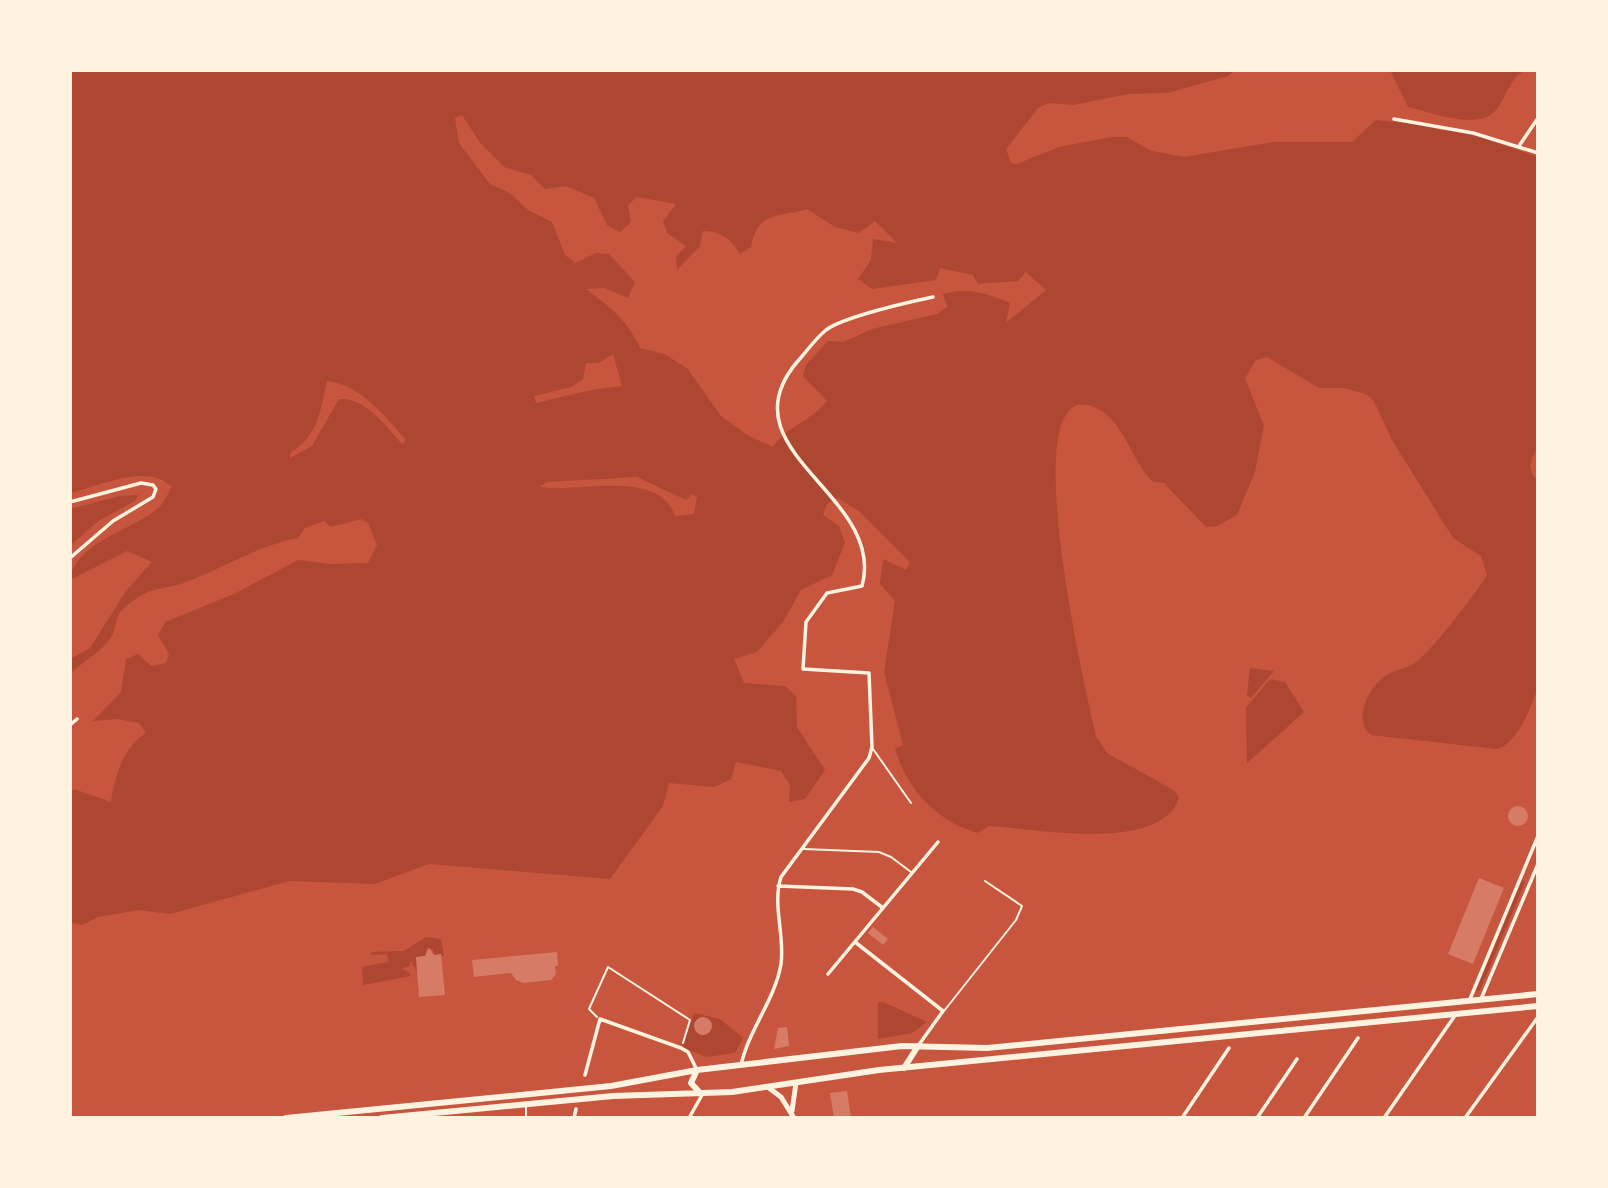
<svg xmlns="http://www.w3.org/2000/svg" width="1608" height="1188" font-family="Rubik,sans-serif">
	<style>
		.green { fill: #ae4732; fill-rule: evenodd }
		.building { fill: #d67c66 }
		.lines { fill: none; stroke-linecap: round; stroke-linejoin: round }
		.path { stroke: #fff3e0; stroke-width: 2 }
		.service { stroke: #fff3e0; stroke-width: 2 }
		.minor { stroke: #fff3e0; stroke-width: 3.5 }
		.tertiary { stroke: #fff3e0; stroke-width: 5 }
		.primary { stroke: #fff3e0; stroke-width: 6 }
	</style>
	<rect width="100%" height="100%" fill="#c8553d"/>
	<path class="green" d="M70 70H1235L1228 76 1167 93 1128 94 1073 105 1049 103 1038 108 1006 149 1011 163 1017 164 1059 147 1112 137H1126L1152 151 1184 157 1273 142H1352L1376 120 1454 128 1538 157V447C1529 461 1527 468 1538 482V687C1531 707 1518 743 1497 749L1371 735C1352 720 1368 689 1385 676 1394 670 1406 669 1415 663 1433 649 1475 595 1487 575L1481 556 1453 538 1392 440 1374 401 1366 394 1343 388H1319L1267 357 1256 360 1245 378 1264 426 1255 472 1237 515 1217 526 1206 527 1164 483 1153 482C1132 462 1123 418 1094 407 1010 373 1089 704 1096 736L1107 753 1175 791 1179 798C1161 854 1032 828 989 826L977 833C937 821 906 789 895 748L903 745 884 672 895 601 880 584 883 559 906 570 910 562 860 512 838 498 827 504 823 515 839 526 845 543 832 575 801 590 783 622 757 652 734 659 744 683 785 686 796 696 797 727 825 770 805 799 789 802 790 785 781 771 736 762 731 779 714 787 669 783 663 806 610 879 429 864 375 884 289 881 170 914 139 910 98 917 82 925 70 922V792L74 789 111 802C115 776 123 747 146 733L139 723 117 719 93 721 121 692 126 659 138 654 151 666 166 663 169 654 158 635 165 622 234 594 298 560 331 564 368 563 377 545 368 523 361 519 331 527 324 521 305 528 298 538C259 545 225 567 189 581 164 591 155 584 130 603 111 617 119 626 110 639 100 653 82 662 70 674V659L90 648 126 591 152 562 127 551 70 580C75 543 131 530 156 510 163 505 167 495 172 487 148 462 99 486 70 493ZM462 115 481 144 504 167 531 175 545 189 566 186 594 198 607 225 620 232 631 222 628 205 637 197 676 204 663 221 667 233 686 246 676 257 677 270 700 246 703 231C721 231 731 239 740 254L751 247C758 211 775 218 807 209L835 227 859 233 875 221 897 243 873 239 871 260 858 279 872 289 936 280 940 268 973 275 978 284 1018 281 1026 272 1046 290 1006 323 1010 303C987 293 967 287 943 294L947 307 937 314 872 329 843 342 828 341 806 365 803 376 827 401C812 421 788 425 773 447L749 436 721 416 687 368 664 354 640 348C628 321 609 306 586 289L604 288 628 298 635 282 609 254 596 253 575 263 565 255 552 222 528 210 510 193 490 184 459 143 455 118ZM613 354 622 386 591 390 536 403 534 396 571 387 583 379 586 363H599ZM327 381C361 385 384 415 406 440L402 444C386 426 365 397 339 399L312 446 290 458V453C319 435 320 411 327 381ZM637 477 686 500 692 494 697 497 694 514 675 516C659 468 578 493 540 487L547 482Z
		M1390 70H1525C1509 80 1507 95 1497 109 1479 132 1431 112 1408 107Z
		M138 495 135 501 98 521 70 546V509L120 496Z
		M1250 668 1274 671 1251 698 1247 696Z
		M1270 679 1285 682 1304 712 1247 763 1246 708Z
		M1522 880 1525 882 1480 990 1476 991Z
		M426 937 441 939 444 956 434 955 433 949 427 948 425 956 416 957 417 972 411 961 410 966 401 969 409 972 411 976 363 985 362 967 388 962 387 954 371 955V952L404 951Z
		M883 1002 927 1022 912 1033 878 1039V1003Z
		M694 1013 720 1019 743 1038 735 1053 706 1057 683 1047Z"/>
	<path class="building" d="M1508 816a10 10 0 1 1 20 0a10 10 0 1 1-20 0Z
		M1479 878 1504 888 1473 964 1448 954Z
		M873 927 888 939 883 945 868 933Z
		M429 948 434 955 441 954 445 995 419 997 416 957 425 956Z
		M557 952 558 966H555L556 974 551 980 523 983 516 980 511 973 474 977 472 960Z
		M694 1026a9 9 0 1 1 18 0a9 9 0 1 1-18 0Z
		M787 1027 789 1046 774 1049 778 1028Z
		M847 1091 851 1118H834L830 1093Z"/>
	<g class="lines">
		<path class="path" d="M597 1017 589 1009 608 967 690 1020 683 1043"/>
		<path class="service" d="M873 749 911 803
			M804 849 879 852 891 857 911 872
			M944 1011 1016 920 1022 906 985 881
			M526 1118V1105"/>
		<path class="minor" d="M1394 119 1473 133 1538 153
			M1519 146 1538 118
			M70 502 141 483 153 485 156 489 153 497 113 521 70 558
			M70 725 77 719
			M778 886 853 889 862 892 883 908
			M855 942 943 1011 918 1046
			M828 974 938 842
			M1470 999 1538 836
			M1481 999 1538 864
			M741 1065C749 1029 775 1000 781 964 785 935 772 905 781 877L869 758 872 747 869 673 803 669 806 622 827 593 862 586C887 495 722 451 797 362 806 352 815 339 826 330 843 317 909 302 933 297
			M585 1075 600 1019 681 1048 688 1052 697 1070
			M574 1118 576 1109
			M689 1118 702 1095
			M1182 1118 1229 1048
			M1257 1118 1297 1059
			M1304 1118 1358 1038
			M1384 1118 1456 1014
			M1465 1118 1538 1017"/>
		<path class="tertiary" d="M769 1088 781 1097 794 1118
			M792 1111 796 1083"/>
		<path class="primary" d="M904 1068 918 1046
			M697 1070 691 1083 701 1094
			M286 1118 611 1086 697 1070 902 1046 987 1048 1538 994
			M382 1118 613 1096 732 1092 879 1070 1538 1006"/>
	</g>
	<rect width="1608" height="1188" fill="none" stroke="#fff3e0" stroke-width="144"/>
</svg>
